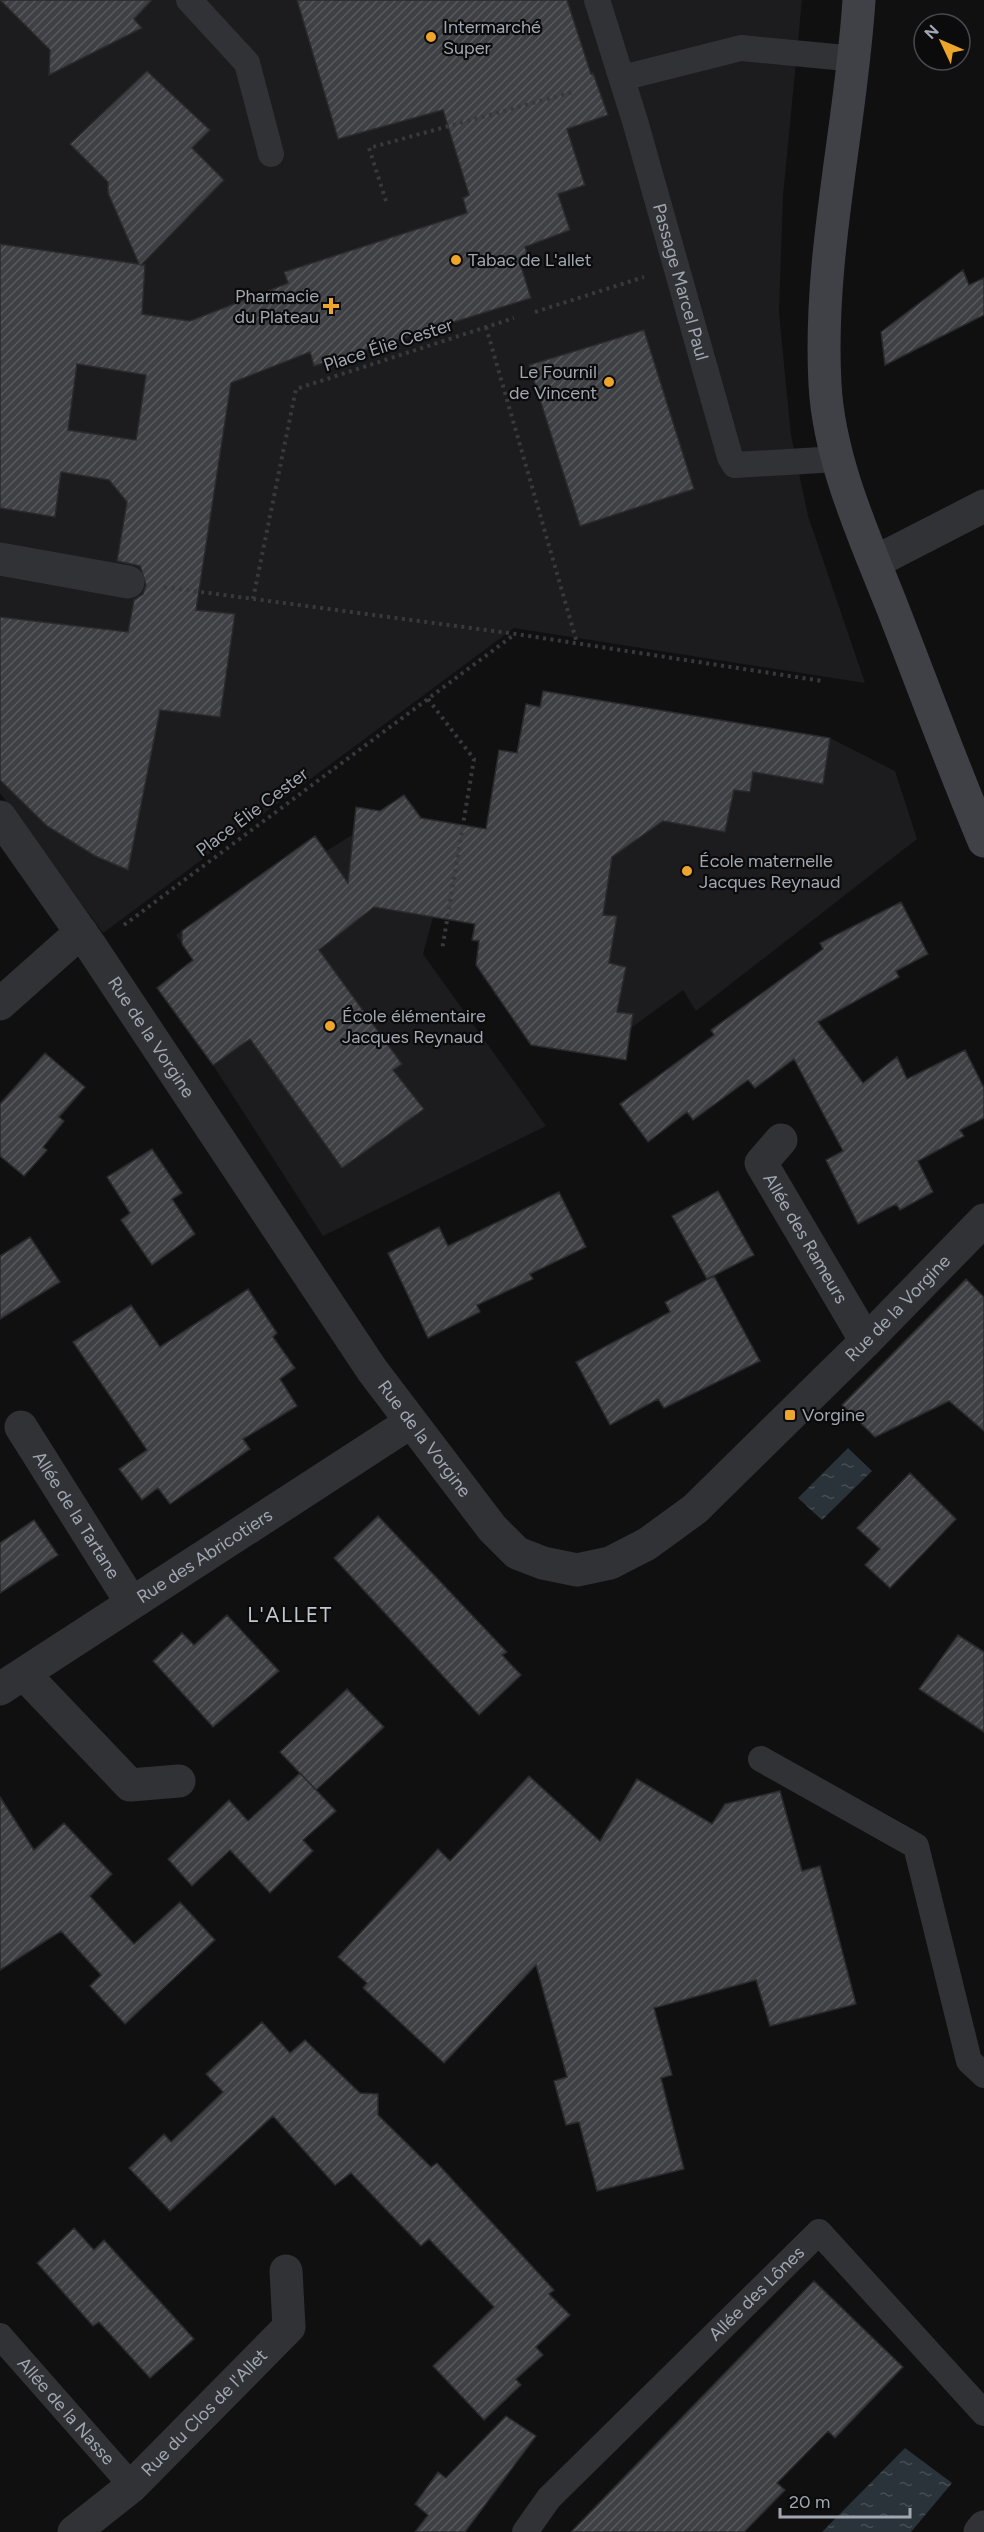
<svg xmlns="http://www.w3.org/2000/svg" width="984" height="2532" font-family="Figtree,sans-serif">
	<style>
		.built { fill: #1c1c1e }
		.water { fill: url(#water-ripples) }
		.building { fill: url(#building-hatch); stroke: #2a2a2d; stroke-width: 1.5; fill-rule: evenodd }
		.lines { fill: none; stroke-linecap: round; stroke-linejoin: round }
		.path { stroke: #37393d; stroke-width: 4; stroke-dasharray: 3 4.5; stroke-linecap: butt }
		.lane { stroke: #313236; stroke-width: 26 }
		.street { stroke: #313236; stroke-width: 33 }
		.secondary { stroke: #3f4146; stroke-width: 33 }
		.poi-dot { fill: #eea52b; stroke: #0b0b0c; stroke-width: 2 }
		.labels { text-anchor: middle; stroke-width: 4.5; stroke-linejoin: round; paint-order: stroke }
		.poi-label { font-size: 18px; fill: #a1a7b2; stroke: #0b0b0c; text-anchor: start }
		.street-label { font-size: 18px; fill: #a1a7b2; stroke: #0b0b0c }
		.quarter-label { font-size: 21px; letter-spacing: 1.5px; fill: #c2c6ce; stroke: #0b0b0c }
	</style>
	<defs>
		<pattern id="water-ripples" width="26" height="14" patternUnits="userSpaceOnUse" patternTransform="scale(1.5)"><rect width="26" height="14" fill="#2a3339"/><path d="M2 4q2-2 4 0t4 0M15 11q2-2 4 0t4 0" fill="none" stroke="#464e53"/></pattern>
		<pattern id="building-hatch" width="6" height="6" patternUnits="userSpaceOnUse" patternTransform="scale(1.5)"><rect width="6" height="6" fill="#3f4044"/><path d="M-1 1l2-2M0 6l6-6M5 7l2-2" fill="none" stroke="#58595d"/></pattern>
	</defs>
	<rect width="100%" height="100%" fill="#101011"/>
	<path class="built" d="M0 0H802L783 196 779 312 785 375 791 435 808 516 865 683 514 628 103 933 0 793Z
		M543 691 830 738 895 771 917 839 696 1011 683 990 594 1055 531 1045 506 1009 509 998 494 995 495 991 476 965 479 942 472 940 499 750 517 753 526 704 540 706Z
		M404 795 421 818 448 822 433 917 423 954 546 1126 323 1236 213 1065 157 988 193 960 176 935 315 836 326 851 352 835 356 807 380 811Z"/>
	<path class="water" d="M848 1448 872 1471 822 1520 798 1498Z
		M905 2448 952 2483 911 2532H822Z"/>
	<path class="building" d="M0 0H152L134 19 142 28 49 75 50 50Z
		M297 0H567L591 74 593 73 608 115 567 129 585 185 558 194 570 230 525 247 530 260 520 263 531 298 314 366 310 352 231 383 196 610 235 614 220 717 160 710 128 870 95 856 47 826 0 780V617L128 632 134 600 143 594 146 585 140 566 117 561 127 502 109 480 61 472 55 517 0 508V244L139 264 108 193V182L70 144 147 71 210 130 192 148 224 180 141 265H145L142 314 190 321 288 283 284 272 467 213 463 198 469 195 443 110 338 139ZM77 364 146 375 136 440 68 430Z
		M963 270 969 285 984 278V315L885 365 881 332Z
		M644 330 694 489 580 526 529 365Z
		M543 691 830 738 823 784 753 772 750 792 734 790 725 832 663 821 612 857 603 915 617 916 609 963 626 967 617 1012 633 1014 626 1060 531 1045 476 965 479 941 472 940 475 924 374 907 319 950 402 1064 393 1070 424 1109 342 1168 250 1039 213 1065 157 988 193 960 182 944V931L315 836 348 883 356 807 380 811 404 795 421 818 486 829 499 750 517 753 526 704 540 707Z
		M901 902 928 954 896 971 899 977 818 1022 863 1083 897 1057 907 1079 965 1050 984 1088V1118L960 1130 964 1136 918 1161 933 1192 900 1210 896 1204 858 1224 826 1160 843 1151 794 1059 755 1088 748 1080 693 1120 687 1112 648 1142 620 1104 714 1035 711 1030 823 949 820 943Z
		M45 1053 85 1087 59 1117 64 1121 43 1147 47 1150 24 1176 0 1156V1104Z
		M152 1149 182 1193 172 1199 195 1234 152 1265 121 1220 130 1213 107 1177Z
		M718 1191 754 1255 707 1279 672 1216Z
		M559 1192 586 1247 530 1274 533 1279 477 1305 480 1312 428 1338 388 1253 439 1227 448 1246Z
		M30 1237 60 1282 0 1319V1256Z
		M714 1276 760 1361 664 1408 658 1399 610 1425 576 1362 670 1312 665 1302Z
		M966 1279 984 1297V1431L949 1401 875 1437 842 1405Z
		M248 1289 277 1333 273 1337 295 1368 280 1379 297 1406 243 1439 250 1449 170 1504 158 1488 142 1500 119 1469 147 1450 73 1342 131 1305 160 1347Z
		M910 1473 956 1519 890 1588 865 1565 880 1549 857 1528Z
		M378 1516 507 1652 502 1655 521 1675 479 1715 334 1558Z
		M34 1520 58 1555 0 1593V1543Z
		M227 1615 279 1671 213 1727 153 1661 182 1633 194 1645Z
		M958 1635 984 1652V1732L919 1689Z
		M347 1689 384 1727 316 1790 280 1752Z
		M300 1773 336 1811 303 1840 313 1851 270 1893 230 1850 192 1886 168 1859 229 1800 248 1821Z
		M529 1776 600 1841 637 1779 712 1824 725 1804 780 1791 802 1871 820 1866 856 2004 770 2026 756 1980 654 2008 672 2075 661 2078 684 2169 597 2191 579 2122 566 2125 554 2081 567 2077 536 1965 444 2063 363 1988 367 1983 338 1957 438 1849 450 1861Z
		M0 1797 34 1850 64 1823 112 1874 90 1896 134 1944 180 1902 215 1940 125 2024 90 1986 101 1975 61 1931 0 1970Z
		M262 2022 290 2053 305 2040 360 2093 378 2094V2115L431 2167 437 2163 554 2290 549 2294 570 2315 536 2347 543 2355 516 2379 521 2385 484 2420 433 2366 494 2307 429 2239 421 2246 351 2173 335 2185 273 2116 170 2211 129 2168 164 2134 171 2142 223 2092 206 2074Z
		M74 2228 94 2250 104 2240 194 2339 150 2378 99 2322 93 2326 37 2263Z
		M814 2281 903 2367 835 2438 828 2431 777 2483 785 2490 744 2532H571Z
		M506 2416 536 2436 465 2532H415L428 2515 415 2504 438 2472 446 2478Z"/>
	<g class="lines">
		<path class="path" d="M386 201 369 148 573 92
			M535 312 644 277
			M486 327 577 643
			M164 587 516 634 822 681
			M253 599 296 389 514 318
			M428 699 474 759 442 950
			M124 925 515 634"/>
		<g class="lane">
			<path d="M189 0 247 63 271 154"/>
			<path id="s1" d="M597 0 635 121 730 457 735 465 838 459"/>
			<path d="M622 78 741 48 856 59"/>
			<path d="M761 1759 916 1846 969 2061 984 2075"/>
			<path id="s2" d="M0 2336 132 2486"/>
			<path id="s3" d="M525 2532 549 2498 819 2232 984 2413"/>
		</g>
		<g class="street">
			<path d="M0 559 128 582"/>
			<path d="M875 562 984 506"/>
			<path id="s4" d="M0 817 92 948 372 1370 492 1528 517 1553 543 1563 577 1570 610 1563 647 1544 695 1509 866 1341 984 1220"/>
			<path d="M0 1004 81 932"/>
			<path id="s5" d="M781 1140 761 1163 866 1341"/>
			<path id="s6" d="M21 1427 131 1602"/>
			<path d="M24 1674 130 1785 179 1781"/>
			<path id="s7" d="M0 1689 411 1422"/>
			<path id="s8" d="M74 2532 132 2486 289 2327 286 2271"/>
			<path d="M980 2532 984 2527"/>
		</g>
		<path class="secondary" d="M859 0C851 127 818 256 825 384 829 461 865 538 893 609 923 686 952 765 984 841"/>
	</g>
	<g class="poi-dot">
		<circle cx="431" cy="37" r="6"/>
		<circle cx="456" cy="260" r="6"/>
		<path d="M328 297h6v6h6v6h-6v6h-6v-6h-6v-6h6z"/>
		<circle cx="609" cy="382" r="6"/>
		<circle cx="687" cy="871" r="6"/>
		<circle cx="330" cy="1026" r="6"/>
		<rect x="784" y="1409" width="12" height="12" rx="3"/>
	</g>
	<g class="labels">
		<g class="poi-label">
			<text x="443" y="33">Intermarché<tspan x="443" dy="21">Super</tspan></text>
			<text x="468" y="266">Tabac de L'allet</text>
			<text x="319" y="302" text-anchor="end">Pharmacie<tspan x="319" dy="21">du Plateau</tspan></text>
			<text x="597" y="378" text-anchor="end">Le Fournil<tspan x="597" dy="21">de Vincent</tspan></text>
			<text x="699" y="867">École maternelle<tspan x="699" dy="21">Jacques Reynaud</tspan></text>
			<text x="342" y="1022">École élémentaire<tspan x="342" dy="21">Jacques Reynaud</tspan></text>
			<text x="802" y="1421">Vorgine</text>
		</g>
		<g class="street-label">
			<text dy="6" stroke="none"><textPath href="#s1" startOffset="294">Passage Marcel Paul</textPath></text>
			<text transform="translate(388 345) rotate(-18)" y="6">Place Élie Cester</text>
			<text transform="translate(252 812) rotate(-37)" y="6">Place Élie Cester</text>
			<text dy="6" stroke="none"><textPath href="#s4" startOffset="267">Rue de la Vorgine</textPath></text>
			<text dy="6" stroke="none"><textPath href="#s5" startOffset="118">Allée des Rameurs</textPath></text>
			<text dy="6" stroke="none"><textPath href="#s4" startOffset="1383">Rue de la Vorgine</textPath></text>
			<text dy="6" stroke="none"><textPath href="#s4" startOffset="753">Rue de la Vorgine</textPath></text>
			<text dy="6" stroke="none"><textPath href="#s6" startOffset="104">Allée de la Tartane</textPath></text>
			<text dy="6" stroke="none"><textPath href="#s7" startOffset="244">Rue des Abricotiers</textPath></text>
			<text dy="6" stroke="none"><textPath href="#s3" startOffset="333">Allée des Lônes</textPath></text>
			<text dy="6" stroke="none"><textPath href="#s2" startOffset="100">Allée de la Nasse</textPath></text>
			<text dy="6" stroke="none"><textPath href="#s8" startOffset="177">Rue du Clos de l'Allet</textPath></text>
		</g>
		<g class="quarter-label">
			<text x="290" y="1622">L'ALLET</text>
		</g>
	</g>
	<g transform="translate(942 42) rotate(314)"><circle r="28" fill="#0b0b0c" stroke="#47494e" stroke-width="1.5"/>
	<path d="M0-4.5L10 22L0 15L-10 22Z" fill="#eea52b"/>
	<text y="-9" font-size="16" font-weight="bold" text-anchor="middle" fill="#a1a7b2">N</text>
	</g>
	<path d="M780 2508v9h130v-9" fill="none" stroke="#a1a7b2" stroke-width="3"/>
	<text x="789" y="2508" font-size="18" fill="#a1a7b2" stroke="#0b0b0c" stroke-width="4.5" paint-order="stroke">20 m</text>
</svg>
